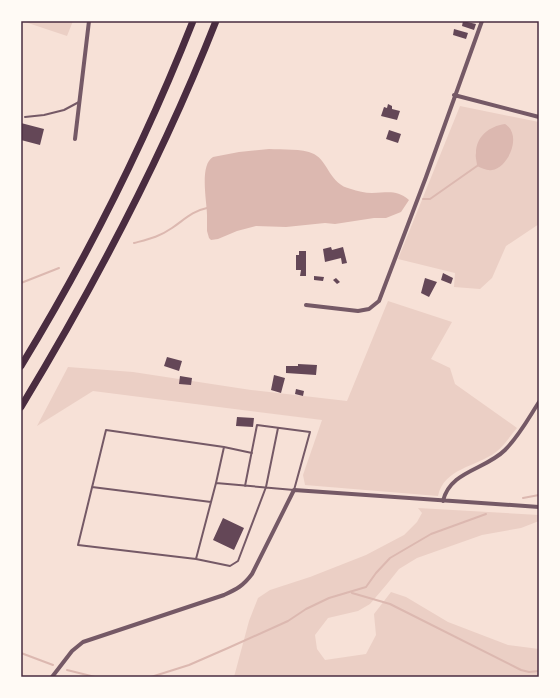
<svg xmlns="http://www.w3.org/2000/svg" width="560" height="698" font-family="Jost,sans-serif">
	<style>
		.green { fill: #ebcfc5 }
		.water { fill: #dcb8b0 }
		.lines { fill: none; stroke-linecap: round; stroke-linejoin: round }
		.stream { stroke: #dcb8b0; stroke-width: 2 }
		.building { fill: #644757 }
		.service { stroke: #755966; stroke-width: 2 }
		.minor { stroke: #755966; stroke-width: 4 }
		.motorway { stroke: #4a2c40; stroke-width: 7 }
		.neatline { fill: none; stroke: #4a2c40; stroke-width: 1.5 }
	</style>
	<rect width="100%" height="100%" fill="#f7e1d7"/>
	<path class="green" d="M22 21H73L67 36Z
		M460 106 539 122V224L506 246 492 278 480 289 454 287 455 273 398 259Z
		M388 301 452 322 431 359 450 368 455 384 517 428C510 436 504 446 496 452 476 467 444 468 438 496L305 485 303 475 322 420 93 391 37 426 68 367 133 372 251 390 347 401Z
		M418 508 539 515V521L521 528 482 535 417 558 399 569 387 584 370 604 358 611 328 618 315 635 317 649 325 660 366 654 376 635 374 614 391 592 406 597 448 622 508 645 539 649V677H234L249 621 258 598 270 590 310 577 366 555 404 535 417 522 422 513Z"/>
	<path class="water" d="M505 124C523 135 508 168 492 170 487 171 482 168 477 166 477 161 475 158 476 153 476 137 489 126 505 124Z
		M269 149C283 150 301 148 314 154 329 162 329 184 351 189 357 191 365 193 372 193 387 193 396 189 409 200L401 212 386 218H374L335 224 325 223 286 227 256 226 237 231 218 239 211 240 209 238 207 231C207 226 207 221 207 215 207 202 199 165 213 157L239 152Z"/>
	<g class="lines">
		<path class="stream" d="M423 199H430L477 166
			M134 243C149 239 159 237 172 228 184 220 192 211 207 208
			M21 283 59 268
			M523 498 539 495
			M352 593 390 604 521 670 529 672 539 671
			M21 653 53 665
			M67 670 95 677
			M151 677 189 665 228 648 288 621 306 609 329 598 366 587 376 573 390 558 431 534 486 514"/>
	</g>
	<path class="building" d="M463 21 476 24 474 30 462 26Z
		M454 29 468 33 466 39 453 35Z
		M388 104 392 106V109L400 111 397 120 381 116 384 107 387 108Z
		M21 123 44 129 40 145 21 140Z
		M389 130 401 134 398 143 386 139Z
		M331 247 332 250 343 247 347 263 342 264 341 258 325 262 323 249Z
		M299 251H306V276H300L301 270H296V255H299Z
		M443 273 453 278 451 284 441 280Z
		M314 276 324 277 323 281 314 280Z
		M336 278 340 282 337 284 333 280Z
		M425 278 437 282 429 297 421 293Z
		M167 357 182 361 179 371 164 366Z
		M298 364 317 365 316 375 286 373V366H298Z
		M274 375 285 378 281 393 271 390Z
		M180 376 192 378 191 385 179 384Z
		M296 389 304 391 303 396 295 394Z
		M237 417 254 418 253 427 236 426Z
		M223 518 244 528 234 550 213 540Z"/>
	<g class="lines">
		<path class="service" d="M25 117 44 115 64 110 79 102
			M224 447 252 453
			M216 483 196 559 78 545 106 430 224 447 216 483 294 490 310 432 257 425 245 486
			M92 487 211 502
			M196 559 230 566 238 561 266 487 278 428"/>
		<path class="minor" d="M454 95 539 117
			M75 139 89 21
			M306 305 358 311 369 309 379 301 426 177 482 21
			M443 501C450 471 485 470 505 450 519 436 528 419 539 402
			M52 677 72 651 83 642 224 595C237 589 243 586 252 574L294 490 539 507"/>
		<path class="motorway" d="M21 366C88 256 146 140 193 21
			M21 407C96 283 163 156 216 21"/>
	</g>
	<rect width="560" height="698" fill="none" stroke="#fffaf5" stroke-width="44"/>
	<rect x="22" y="22" width="516" height="654" class="neatline"/>
</svg>
